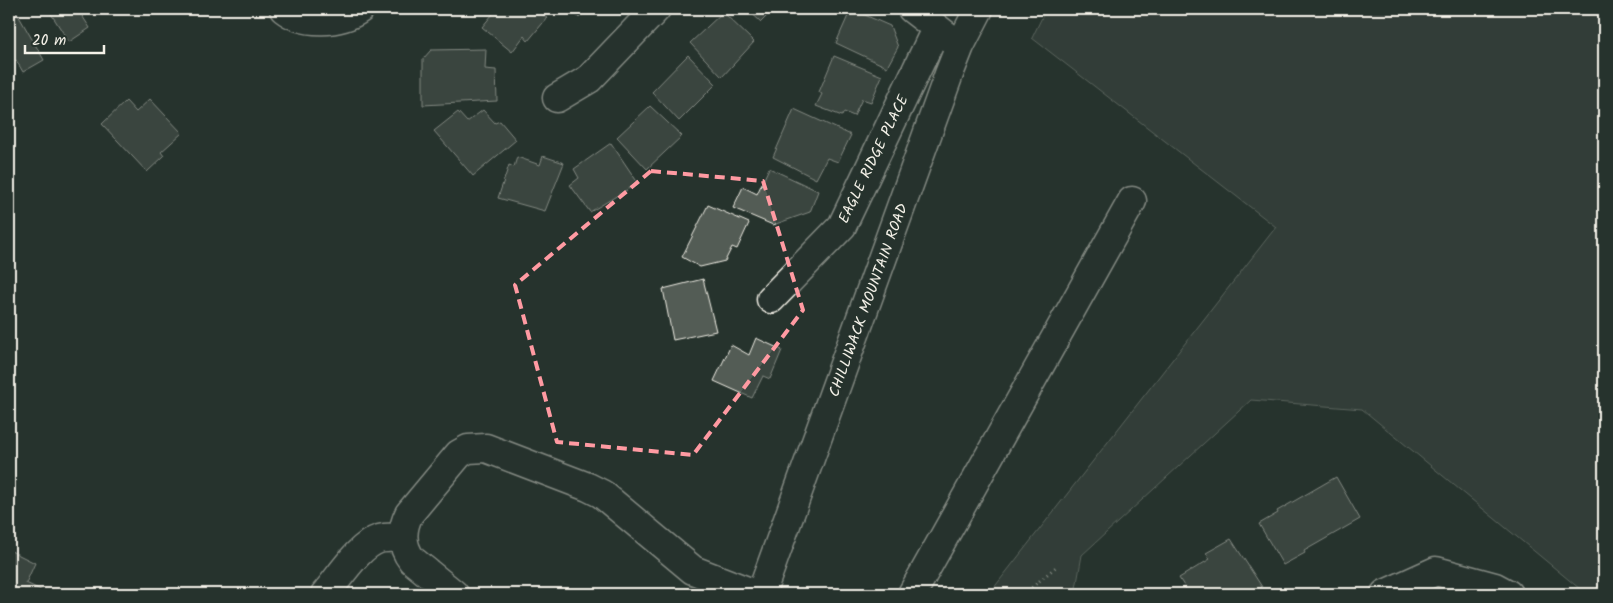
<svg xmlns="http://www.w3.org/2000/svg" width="1613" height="603" font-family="Kalam,sans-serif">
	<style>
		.green { fill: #414b45; stroke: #9a9e96 }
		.building { fill: #525c55; stroke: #f4f1e8 }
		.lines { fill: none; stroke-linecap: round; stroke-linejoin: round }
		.minor-casing { stroke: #f4f1e8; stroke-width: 31 }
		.path { stroke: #f4f1e8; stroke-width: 3; stroke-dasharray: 1 4; stroke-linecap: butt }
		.minor { stroke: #26332d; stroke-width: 28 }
		.marked { fill: none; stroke: #ff9aa2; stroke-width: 4; stroke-dasharray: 10 6; stroke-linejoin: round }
		.labels { text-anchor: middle; stroke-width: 4.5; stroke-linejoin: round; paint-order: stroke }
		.street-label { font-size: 15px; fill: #f4f1e8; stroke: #26332d }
	</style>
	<rect width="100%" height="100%" fill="#26332d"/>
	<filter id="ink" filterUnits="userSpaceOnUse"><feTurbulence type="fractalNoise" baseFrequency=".02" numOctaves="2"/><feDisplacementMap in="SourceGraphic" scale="10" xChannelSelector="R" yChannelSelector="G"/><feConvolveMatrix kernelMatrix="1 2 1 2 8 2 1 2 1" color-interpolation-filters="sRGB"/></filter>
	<g filter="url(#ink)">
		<path class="green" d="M1046 9H1604V594H1586L1362 409 1251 400 1082 555 1075 594H989L1276 227 1032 38Z"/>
		<path class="building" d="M48 9H83L79 11 90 28 69 42Z
			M497 9H535L547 18 528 41 524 36 512 52 482 27Z
			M570 9H587L579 18Z
			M747 9H774L761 22Z
			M851 9 890 26 898 47 887 67 836 43Z
			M723 12 754 42 722 77 690 43Z
			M10 13 11 16 17 13 44 60 23 72 16 60 9 64Z
			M486 49 485 69 496 70 497 101 423 105V59L431 50Z
			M688 55 716 84 679 121 652 92Z
			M834 56 882 76 871 102 862 99 854 116 844 112 842 116 816 106 822 94 819 92Z
			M150 99 182 133 161 152 164 156 147 172 102 124 126 101 136 112Z
			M650 106 682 136 647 169 617 137Z
			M794 109 851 135 838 162 827 158 816 179 773 157Z
			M483 110 495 123 500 121 516 140 473 176 434 131 458 112 467 122Z
			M611 143 638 183 590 212 570 185 579 178 574 169Z
			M543 156 564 163 545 211 498 198 509 165 514 167 517 157 540 165Z
			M769 168 818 191 810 212 773 225 733 208 743 187 757 194Z
			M708 205 749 223 737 249 732 247 725 261 700 267 682 257Z
			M703 279 716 331 673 340 663 289Z
			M756 338 782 350 770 379 763 376 752 398 714 381 731 345 749 355Z
			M1336 477 1360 519 1304 551 1305 553 1283 565 1259 524 1278 513 1277 511Z
			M1231 539 1262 587 1251 594H1189L1179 578 1210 559 1206 553Z
			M9 550 35 563 26 583 49 594H9Z"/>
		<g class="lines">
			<g class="minor-casing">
				<path id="minor" d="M284 9C304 25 340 23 360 9
					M912 9 951 39
					M557 98 589 79 656 9
					M771 299 842 226 936 29
					M325 594C339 578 359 545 379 539 387 537 395 538 403 537
					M454 594 412 560C401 546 401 530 409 514L459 454 468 449 486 448 588 487 602 494 693 570 755 594
					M761 594 949 74 960 46 979 9
					M912 594 1132 201
					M1385 594 1436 571 1495 587 1508 594"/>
			</g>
			<path class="path" d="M1024 594 1057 566"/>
			<use href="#minor" class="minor"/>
		</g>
	</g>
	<path d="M0 0H1613V603H0ZM651 171 763 181 803 310 693 455 557 442 515 285Z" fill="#26332d" fill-opacity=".55" fill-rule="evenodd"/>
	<path class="marked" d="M651 171 763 181 803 310 693 455 557 442 515 285Z"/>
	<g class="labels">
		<g class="street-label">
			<text transform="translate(873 159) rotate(-64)" y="5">EAGLE RIDGE PLACE</text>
			<text transform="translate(868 300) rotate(-70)" y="5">CHILLIWACK MOUNTAIN ROAD</text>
		</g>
	</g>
	<rect width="1613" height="603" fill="none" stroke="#26332d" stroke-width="30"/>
	<rect x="15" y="15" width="1583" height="573" fill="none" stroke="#f4f1e8" stroke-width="2" filter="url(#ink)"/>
	<path d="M25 45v8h79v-8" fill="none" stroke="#f4f1e8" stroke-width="2.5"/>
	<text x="32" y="45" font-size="15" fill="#f4f1e8" stroke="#26332d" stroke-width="4" paint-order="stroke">20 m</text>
</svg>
